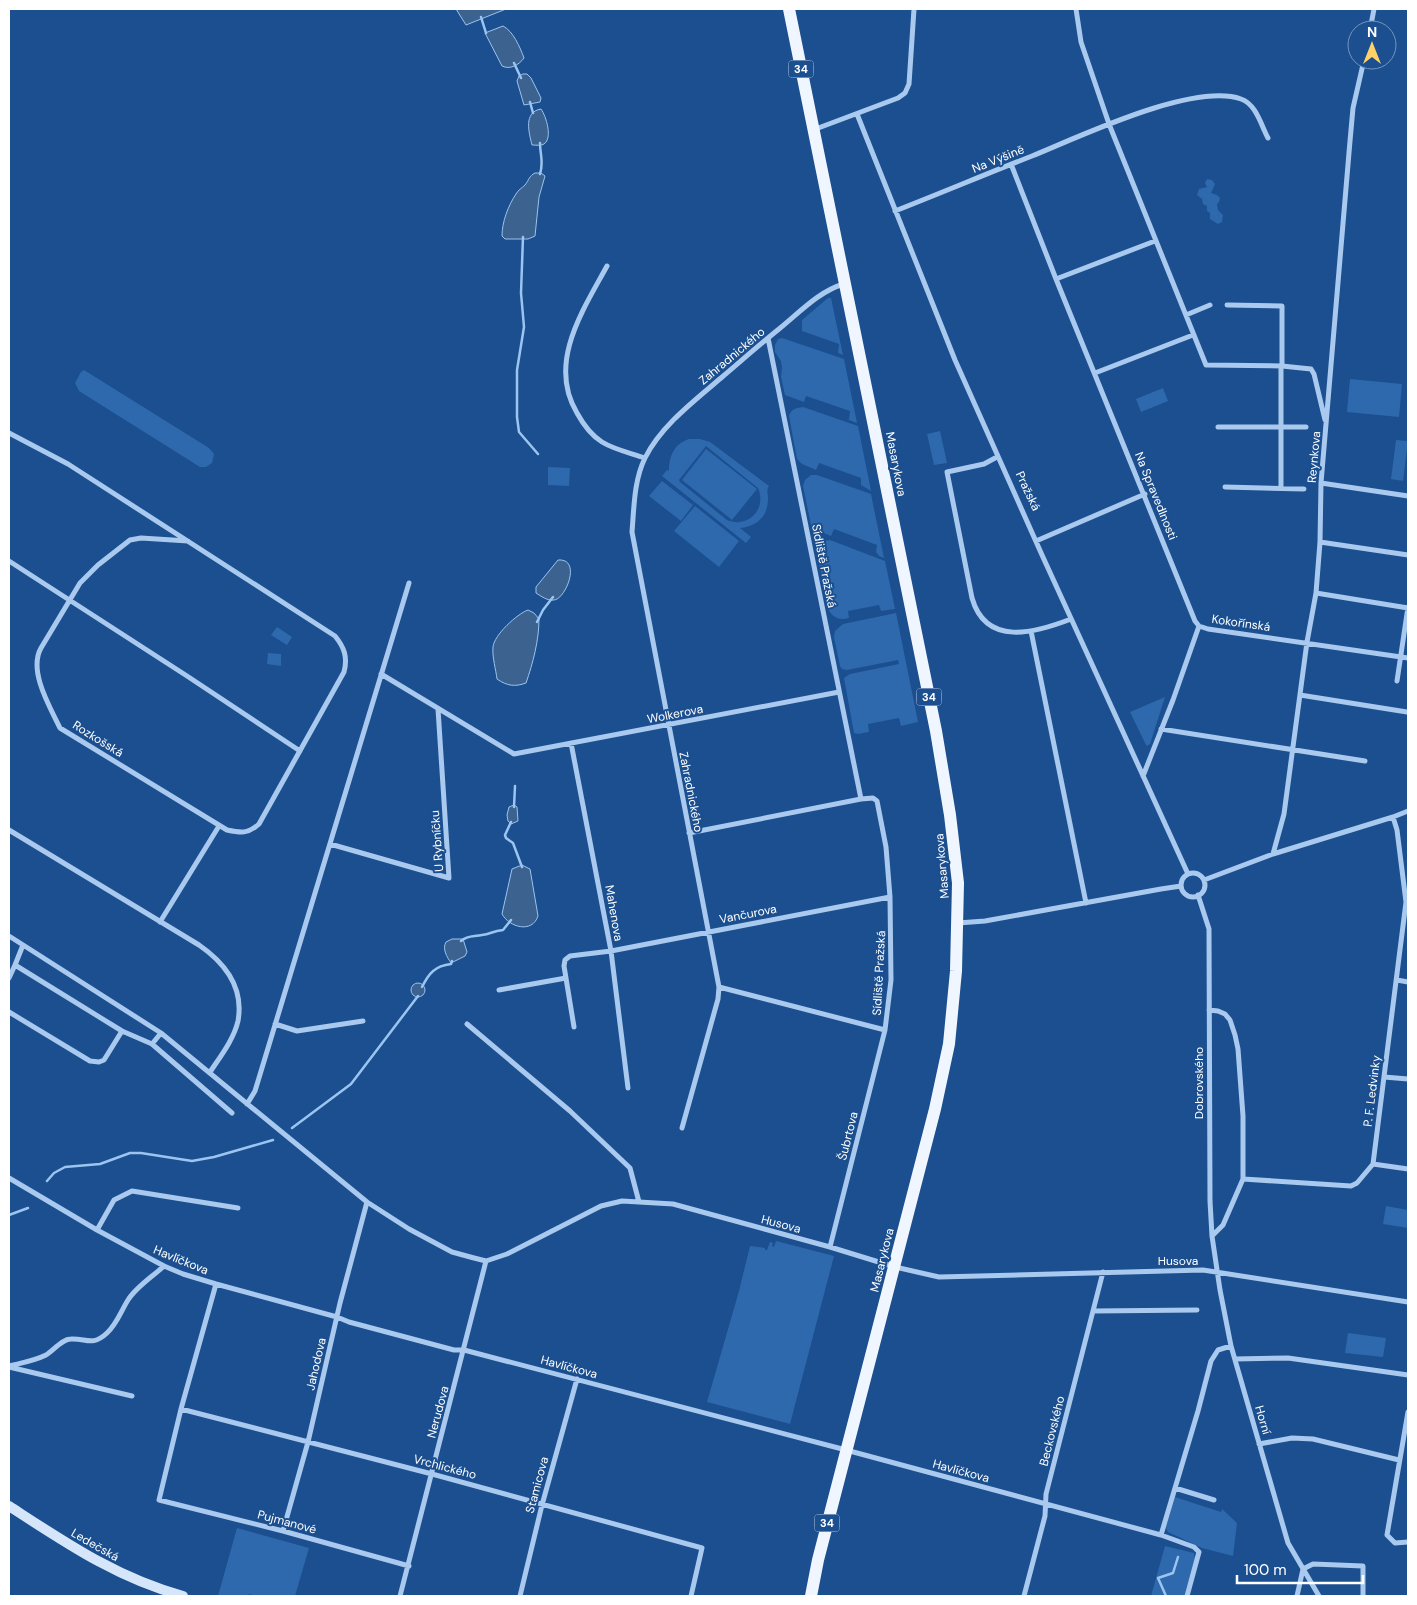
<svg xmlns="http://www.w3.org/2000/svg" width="1417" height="1605" font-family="'DM Sans',sans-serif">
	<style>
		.green { fill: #2e69ad; fill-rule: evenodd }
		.water { fill: #3c6290; stroke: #9cc4f0 }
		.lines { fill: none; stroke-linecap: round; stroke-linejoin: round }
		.stream { stroke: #9cc4f0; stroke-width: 2.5 }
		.minor { stroke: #a9c9ee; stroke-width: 5 }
		.secondary { stroke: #d6e6fa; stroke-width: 10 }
		.primary { stroke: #f0f6ff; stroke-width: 12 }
		.labels { text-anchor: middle; stroke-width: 4; stroke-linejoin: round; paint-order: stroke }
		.shield { fill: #1b4f8f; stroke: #bbcadd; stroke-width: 1 }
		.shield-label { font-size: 11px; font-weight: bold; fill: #fff }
		.street-label { font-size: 12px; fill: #fff; stroke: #1b4f8f }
	</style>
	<rect width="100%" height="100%" fill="#1b4f8f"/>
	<path class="green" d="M1207 179 1212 180 1215 184 1211 193 1217 195 1220 198 1219 202 1217 204 1218 210 1223 215 1222 222 1218 224 1210 219V213L1207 211V206L1203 204 1202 199 1197 195 1199 189 1207 187 1205 183Z
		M828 298H831L843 355 838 353 839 344 802 331V320Z
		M782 338 844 359 857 423 849 420 850 411 806 396 804 402 785 395 781 377 782 368 781 361 775 352V345L778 339Z
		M84 370 209 448 214 454 212 463 206 467H200L79 391 75 383 81 372Z
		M1350 379 1402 384 1399 417 1347 412Z
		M1163 388 1168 401 1141 412 1136 399Z
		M803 407 858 426 871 491 861 485V478L819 463 816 470 802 464 797 459 789 416C791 409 796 408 803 407Z
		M940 431 947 463 934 465 927 434Z
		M689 439H700L710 442 769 486C766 491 768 492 768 498 768 516 758 526 740 528L751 537 746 543 662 476 667 470 669 471C669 456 674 444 689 439ZM706 446 758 488C767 508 749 529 727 520L680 482 679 480Z
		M1396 440 1408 441 1403 481 1391 479Z
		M706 449 757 489 732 520 682 480Z
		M548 467 570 468 569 486 548 485Z
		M811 475H817L871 494 884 558 879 556 876 552 877 545 834 529 831 536 816 530 811 525 803 486 805 480Z
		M662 481 693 505 681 521 649 496Z
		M695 506 739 541 719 567 674 531Z
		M830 540 885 561 895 609 881 611 879 605 848 611 849 618C840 620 835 619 829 611L816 550C819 542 823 541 830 540Z
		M896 613 918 722 901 726 899 718 868 724 869 732 858 734 854 733 844 678 850 674 899 664 898 660 847 670 842 669 840 666 834 637 835 631 843 624Z
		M277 627 292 637 287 645 271 635Z
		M268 653 281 654V666L267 664Z
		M1165 697 1150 744 1147 746 1146 745 1130 712Z
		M1386 1206 1408 1210V1228L1383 1224Z
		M776 1241 834 1256 790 1424 707 1402 739 1291 750 1246 765 1248V1250H767L770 1242 773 1243 772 1246 774 1247Z
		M1348 1333 1386 1338 1383 1357 1345 1353Z
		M1175 1497 1221 1512 1222 1509 1237 1523 1233 1556 1202 1548 1168 1532 1166 1528Z
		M237 1528 309 1548 295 1596H256L249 1594 248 1596H218Z
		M1165 1546 1194 1553 1195 1559 1184 1596H1151Z"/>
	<path class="water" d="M456 9H506L466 25Z
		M503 26C513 31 520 47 524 58 519 65 510 70 502 66L485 33Z
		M523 74H527L531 78 541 98 540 102 524 105 517 81 519 76Z
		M541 109C546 116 553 138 544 144 541 146 536 145 532 145 529 133 523 112 541 109Z
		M535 173H541L545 176 539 197 535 236 528 239H505L502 236C502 222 508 206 516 194 518 190 522 188 525 185 529 180 529 176 535 173Z
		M558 560C582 558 566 599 554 600 547 601 541 596 536 593V587Z
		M528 610 534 613 539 619C539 640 533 663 526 683 515 687 507 686 497 679 496 670 492 657 493 647 494 635 517 614 528 610Z
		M514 805 517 807 518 821 511 824 508 821 507 815 509 807Z
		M522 865 530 869 538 916C532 934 509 927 502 914L512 869Z
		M452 939H463L467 952 465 956 451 963C447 957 442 949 446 942Z
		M411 990a7 7 0 1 1 14 0a7 7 0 1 1-14 0Z"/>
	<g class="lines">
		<path class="stream" d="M481 17 486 33
			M514 63 521 78
			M530 102 533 113
			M540 143C540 155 544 162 540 174
			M523 237 521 293 524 327 517 370V417L519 432 538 454
			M537 622 543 610 553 597
			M514 807 515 786
			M511 822 505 835 506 838 513 843 522 867
			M461 941C468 935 474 937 482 935 491 934 492 931 503 930L511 920
			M422 987C429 973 435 966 451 964L452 961
			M292 1128 351 1084 418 996
			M47 1181 54 1173 65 1167 100 1164 130 1153H141L192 1161 214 1157 273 1140
			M9 1215 28 1208
			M1166 1596 1158 1578 1173 1573 1178 1557"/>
		<path class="minor" d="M1076 9 1081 42 1109 124 1206 365 1282 366 1311 369 1314 374 1325 420
			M1370 30 1374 9
			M857 114 955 360 1042 555 1188 874
			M813 130 898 98 905 93 909 84 914 9
			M1011 164 1056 279 1195 621 1199 626
			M895 211C941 193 986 174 1032 156 1079 137 1193 82 1241 99 1256 104 1261 125 1268 138
			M607 266C583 310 547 363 577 413 583 424 591 435 602 442 615 450 631 453 645 458
			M1056 279 1155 241
			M1227 305 1282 306V366
			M1186 315 1210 305
			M768 338 861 799
			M1281 366V488
			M1095 373 1193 335
			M1218 427H1306
			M9 433 68 464 335 636C344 647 348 657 344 672L259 824C248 834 241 833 227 830L60 728C50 707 28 671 41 648L80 583 98 565 130 540 141 538 188 541
			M997 457 984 464 947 472 972 598C986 647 1035 633 1071 619
			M1321 483 1408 496
			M1225 487 1304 489
			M1036 541 1145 494
			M1320 542 1408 555
			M9 561 187 676 300 751
			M1316 593 1408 608
			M1199 626 1208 629 1408 658
			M1031 631 1086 903
			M381 674 514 754 839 692
			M1397 681 1408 607
			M1300 695 1407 712
			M1161 729 1365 761
			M571 743 611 951 628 1088
			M1143 776 1173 700 1199 626
			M9 830 199 945C225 963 244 988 238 1021 234 1039 220 1057 210 1072
			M689 833 861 799 873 798 877 801 886 847 890 897 891 980 885 1030 830 1247
			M330 844 449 878 438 709
			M1273 854 1284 814 1307 642 1316 593 1320 542 1321 483 1350 141 1353 108 1364 60
			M1181 885a12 12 0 1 1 24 0a12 12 0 1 1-24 0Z
			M1204 880 1273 854 1393 817 1408 811
			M1198 895 1209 929 1210 1201 1212 1236 1220 1290 1231 1346 1288 1543 1319 1596
			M160 922 219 826
			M958 923 985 921 1161 889 1181 886
			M9 936 161 1033 367 1202 409 1229 452 1252 474 1258 486 1261 507 1254 601 1206 622 1201 673 1204 830 1247 895 1267 939 1277 1203 1270 1408 1302
			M23 945 15 965 122 1031 152 1044 161 1033
			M9 978 15 965
			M1397 980 1408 982
			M719 987 885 1030
			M499 990 566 978
			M1209 1010 1218 1011 1225 1014 1230 1020 1235 1035 1238 1049 1243 1116V1179L1223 1225 1212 1236
			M9 1012 90 1061 99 1062 104 1060 122 1031
			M275 1024 297 1031 363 1021
			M467 1024 570 1111 630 1168 639 1202
			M574 1027 564 966 565 960 570 956 611 951 890 897
			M152 1044 232 1113
			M1384 1077 1408 1079
			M247 1104 255 1091 409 583
			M682 1128 718 999 719 987 632 532C634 508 634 480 645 458 661 426 694 401 721 378 740 362 759 345 779 329 799 313 819 291 844 284
			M1373 1164 1408 1169
			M9 1178 97 1230 164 1266 183 1274 216 1284 337 1317 349 1322 454 1350H464L846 1450 1161 1535 1194 1547 1199 1552 1187 1596
			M1243 1179 1351 1186 1357 1183 1373 1164 1406 902 1397 830 1393 817
			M97 1230 114 1200 132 1191 238 1208
			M216 1284 181 1409 159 1500 283 1531 409 1566
			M1093 1311 1197 1310
			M1235 1359 1288 1358 1408 1375
			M9 1366C21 1363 34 1361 46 1355 54 1350 62 1339 71 1339 86 1338 92 1347 107 1333 117 1324 121 1311 128 1300 136 1287 152 1277 164 1266
			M9 1367 132 1396
			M181 1409 432 1474 702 1548 691 1596
			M1408 1412 1387 1535 1395 1543 1408 1542
			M1259 1444 1292 1438 1313 1439 1399 1460
			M1175 1488 1214 1500
			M283 1531 308 1442 340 1303 367 1202
			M1161 1535 1198 1411 1211 1361 1218 1350 1231 1346
			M400 1596 486 1261
			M520 1596 542 1505 577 1379
			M1024 1596 1045 1516 1046 1494 1103 1272
			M1297 1596 1303 1569 1313 1564 1363 1566V1596"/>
		<path class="secondary" d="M9 1506C66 1543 117 1578 183 1596"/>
		<path class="primary" d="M789 9 936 731 950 815 958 883 956 971 949 1044 935 1109 818 1560 811 1596"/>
	</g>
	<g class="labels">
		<g class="shield">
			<rect x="788.5" y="60.5" width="25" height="17" rx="4"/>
			<rect x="916.5" y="688.5" width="25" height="17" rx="4"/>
			<rect x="814.5" y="1514.5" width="25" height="17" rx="4"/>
		</g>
		<g class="shield-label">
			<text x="801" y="73">34</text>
			<text x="929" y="701">34</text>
			<text x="827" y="1527">34</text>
		</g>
		<g class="street-label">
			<text transform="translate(998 159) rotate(-22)" y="4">Na Výšině</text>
			<text transform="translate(732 356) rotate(-40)" y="4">Zahradnického</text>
			<text transform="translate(1314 457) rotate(-85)" y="4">Reynkova</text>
			<text transform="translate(896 464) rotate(79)" y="4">Masarykova</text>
			<text transform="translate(1028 491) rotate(65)" y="4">Pražská</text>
			<text transform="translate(1156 496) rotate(68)" y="4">Na Spravedlnosti</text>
			<text transform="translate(824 566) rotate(79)" y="4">Sídliště Pražská</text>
			<text transform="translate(1241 623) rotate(8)" y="4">Kokořínská</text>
			<text transform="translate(675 714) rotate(-11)" y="4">Wolkerova</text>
			<text transform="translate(98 739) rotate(32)" y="4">Rozkošská</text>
			<text transform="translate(691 792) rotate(79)" y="4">Zahradnického</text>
			<text transform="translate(437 841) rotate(-94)" y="4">U Rybníčku</text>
			<text transform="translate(942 866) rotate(-95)" y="4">Masarykova</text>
			<text transform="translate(614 913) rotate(80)" y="4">Mahenova</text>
			<text transform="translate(748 914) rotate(-11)" y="4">Vančurova</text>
			<text transform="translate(879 973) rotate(-87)" y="4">Sídliště Pražská</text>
			<text transform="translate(1199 1083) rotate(-90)" y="4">Dobrovského</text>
			<text transform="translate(1372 1091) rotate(-83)" y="4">P. F. Ledvinky</text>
			<text transform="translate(848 1136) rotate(-76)" y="4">Šubrtova</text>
			<text transform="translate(781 1224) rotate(15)" y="4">Husova</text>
			<text transform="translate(181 1260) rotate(22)" y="4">Havlíčkova</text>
			<text transform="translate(882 1260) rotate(-76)" y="4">Masarykova</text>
			<text x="1178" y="1265">Husova</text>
			<text transform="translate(316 1364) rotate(-77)" y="4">Jahodova</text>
			<text transform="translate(569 1367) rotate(15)" y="4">Havlíčkova</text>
			<text transform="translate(438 1412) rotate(-75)" y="4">Nerudova</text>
			<text transform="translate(1263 1420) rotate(74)" y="4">Horní</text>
			<text transform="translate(1052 1431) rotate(-76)" y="4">Beckovského</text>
			<text transform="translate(445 1467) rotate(15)" y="4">Vrchlického</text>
			<text transform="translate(961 1471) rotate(15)" y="4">Havlíčkova</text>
			<text transform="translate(537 1485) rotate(-75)" y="4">Stamicova</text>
			<text transform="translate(287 1522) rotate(15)" y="4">Pujmanové</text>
			<text transform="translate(95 1545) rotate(30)" y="4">Ledečská</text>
		</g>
	</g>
	<rect width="1417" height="1605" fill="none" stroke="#ffffff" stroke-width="20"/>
	<g transform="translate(1372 45)"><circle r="24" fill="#1b4f8f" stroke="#7695bc"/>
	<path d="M0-4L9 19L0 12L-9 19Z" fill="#ffd166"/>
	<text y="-8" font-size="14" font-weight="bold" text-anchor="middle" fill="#ffffff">N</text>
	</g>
	<path d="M1237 1575v8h126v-8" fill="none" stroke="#ffffff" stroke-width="2.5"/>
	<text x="1244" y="1575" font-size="15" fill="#ffffff" stroke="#1b4f8f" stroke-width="4" paint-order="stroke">100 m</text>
</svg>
